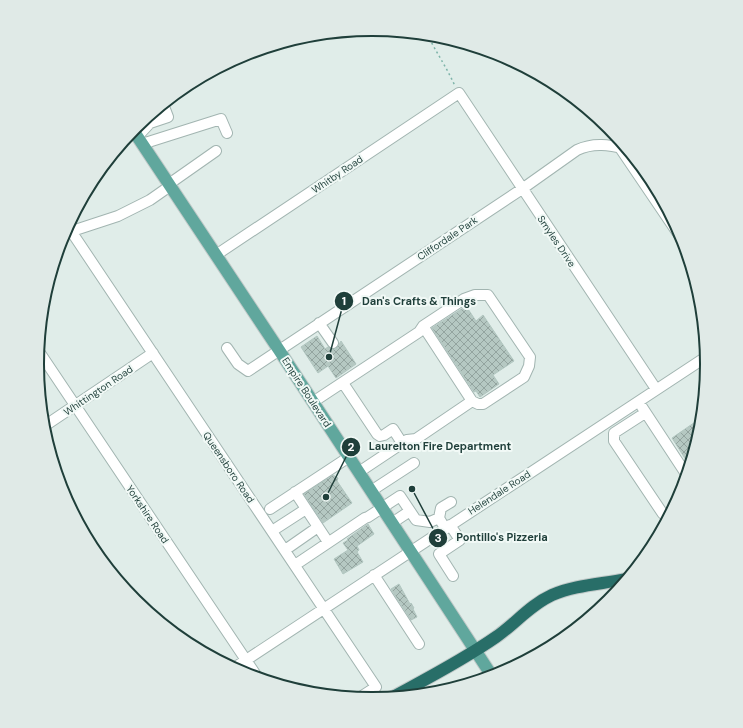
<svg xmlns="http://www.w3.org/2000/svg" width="743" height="728" font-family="'DM Sans',sans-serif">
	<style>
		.building { fill: url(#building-cross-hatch); stroke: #b2c7c1 }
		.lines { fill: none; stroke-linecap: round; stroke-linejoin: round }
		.minor-casing { stroke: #a2b5b1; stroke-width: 12 }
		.major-casing { stroke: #c0c9c8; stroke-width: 14 }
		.highway-casing { stroke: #c0c9c8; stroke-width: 14 }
		.path { stroke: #7eb4a9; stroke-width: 1.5; stroke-dasharray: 2 3; stroke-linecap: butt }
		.minor { stroke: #fff; stroke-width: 10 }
		.major { stroke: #60a79d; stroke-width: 12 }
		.highway { stroke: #286e68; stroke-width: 12 }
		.labels { text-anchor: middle; stroke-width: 4; stroke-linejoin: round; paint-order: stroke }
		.street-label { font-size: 10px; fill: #1f3f3a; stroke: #f1f9f6 }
		.rim { fill: none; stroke: #1f3f3a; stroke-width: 2 }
		.leader { fill: none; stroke: #1f3f3a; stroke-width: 1.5 }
		.callout-dot { fill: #1f3f3a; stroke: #f1f9f6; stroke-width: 1.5 }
		.mark-label { font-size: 12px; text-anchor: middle; font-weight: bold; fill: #fff }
		.callout-label { font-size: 11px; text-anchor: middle; font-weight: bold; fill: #1f3f3a; stroke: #f1f9f6; stroke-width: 4; stroke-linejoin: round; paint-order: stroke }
	</style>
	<defs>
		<pattern id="building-cross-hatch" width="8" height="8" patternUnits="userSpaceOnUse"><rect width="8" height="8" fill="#b5c8c2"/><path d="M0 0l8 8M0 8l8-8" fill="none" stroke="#93a49f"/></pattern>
	</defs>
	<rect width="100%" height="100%" fill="#e0ede9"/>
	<path class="building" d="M466 306 476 321 483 315 514 361 493 375 499 384 480 397 476 391 474 392 432 328Z
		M317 336 325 349 328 347 331 349H336L341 341 356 364 336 378 328 366 318 373 301 347Z
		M701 418 700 430 690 462 688 459 686 460 672 438Z
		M333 475 338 478 337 481 352 503 323 523 304 494Z
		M368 524 374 534 357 546 359 550 357 552 363 562 343 574 334 559 348 550 343 543 348 540 347 539Z
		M399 584 410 604 411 603 414 608 413 609 417 617 411 620 391 589Z"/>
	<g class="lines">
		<g class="minor-casing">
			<path id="minor" d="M137 137 150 123 168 117 163 104
				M142 144 221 119 227 133
				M620 148 683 241
				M169 184 216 151
				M71 231 376 687 359 698
				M63 234 118 216 150 200 170 186
				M216 255 459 93 656 389
				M319 323 333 343
				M423 326 472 401
				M227 348 238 364 248 371 522 189 577 150C594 142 609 145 627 149
				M38 350 258 678
				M343 383 377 434 380 436 384 435 393 429 402 443
				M313 402 419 332 423 326 464 299 475 295H488L530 357 529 366 524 377 483 404H478L472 401 416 439 407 440 359 472
				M642 407 686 474
				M645 413 614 433V441L663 514H669
				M43 427 153 353
				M371 491 414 463
				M295 492 328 542
				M270 509 349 457
				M439 518 441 508 451 502
				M392 523 410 511
				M450 525 460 540 439 554 453 576
				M272 531 306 509
				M285 550 318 527
				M295 565 365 518 368 517 400 496 416 520 430 522 439 518 445 528
				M374 575 419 644
				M234 668 706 357"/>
		</g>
		<g class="major-casing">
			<path id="major" d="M133 130 279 350 492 676"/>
		</g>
		<g class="highway-casing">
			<path id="highway" d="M393 697C428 678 463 660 496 637 515 624 530 605 552 595 575 585 602 584 626 579"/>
		</g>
		<path class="path" d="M427 34C436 52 447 68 455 86"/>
		<use href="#minor" class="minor"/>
		<use href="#major" class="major"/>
		<use href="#highway" class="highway"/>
	</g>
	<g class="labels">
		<g class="street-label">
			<text transform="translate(337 174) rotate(-34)" y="4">Whitby Road</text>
			<text transform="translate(447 238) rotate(-34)" y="4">Cliffordale Park</text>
			<text transform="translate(557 241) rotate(56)" y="4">Smyles Drive</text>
			<text transform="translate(98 390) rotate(-34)" y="4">Whittington Road</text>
			<text transform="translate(307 392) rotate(57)" y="4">Empire Boulevard</text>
			<text transform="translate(229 467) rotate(56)" y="4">Queensboro Road</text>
			<text transform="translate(499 492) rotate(-33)" y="4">Helendale Road</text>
			<text transform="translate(148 514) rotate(56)" y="4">Yorkshire Road</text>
		</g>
	</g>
	<path d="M0 0H743V728H0ZM44 364a328 328 0 1 1 656 0a328 328 0 1 1-656 0Z" fill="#e0eae7" fill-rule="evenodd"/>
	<path class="rim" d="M44 364a328 328 0 1 1 656 0a328 328 0 1 1-656 0Z"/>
	<path class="leader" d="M329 357L344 301M326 497L351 447M412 489L438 538"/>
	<g class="callout-dot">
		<circle cx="329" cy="357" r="4"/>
		<circle cx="326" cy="497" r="4"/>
		<circle cx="412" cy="489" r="4"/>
		<circle cx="344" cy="301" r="10"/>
		<circle cx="351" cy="447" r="10"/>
		<circle cx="438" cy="538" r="10"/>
	</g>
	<g class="mark-label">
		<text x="344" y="305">1</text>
		<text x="351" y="451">2</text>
		<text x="438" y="542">3</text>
	</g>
	<g class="callout-label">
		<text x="419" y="305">Dan's Crafts &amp; Things</text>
		<text x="440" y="450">Laurelton Fire Department</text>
		<text x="502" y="541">Pontillo's Pizzeria</text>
	</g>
</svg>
